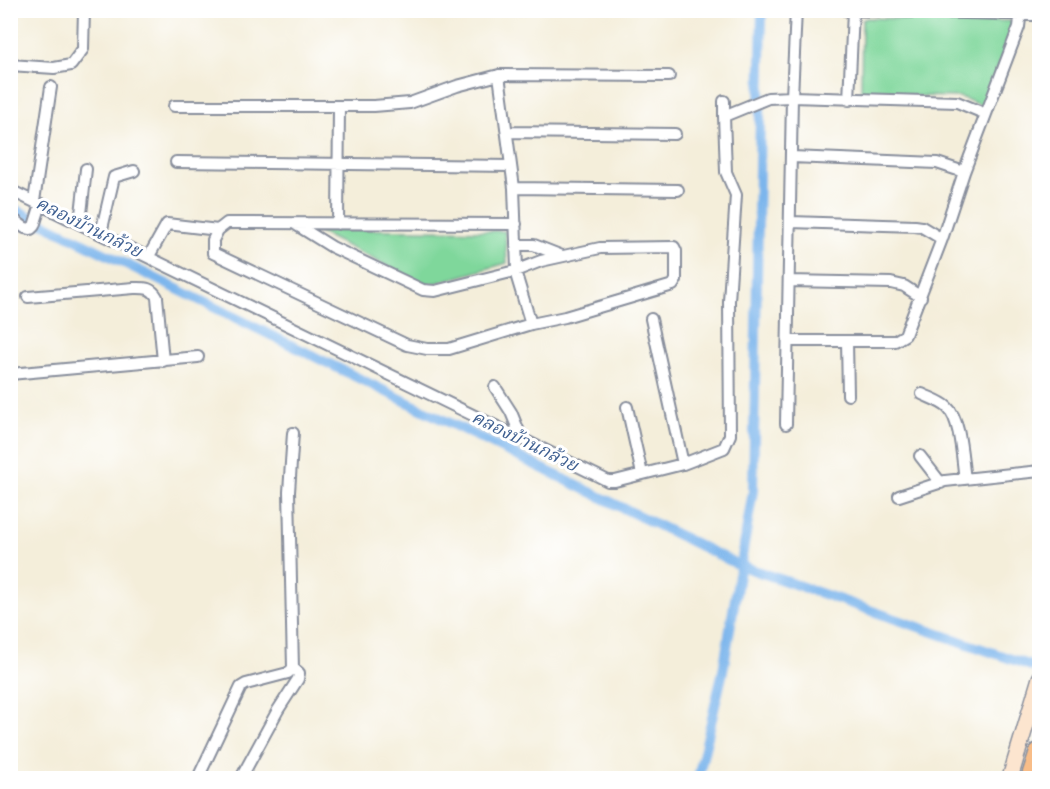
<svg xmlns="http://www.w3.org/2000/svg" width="1050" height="789" font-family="'Libre Caslon Text','Noto Serif Thai',serif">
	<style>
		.green { fill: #7fd79b; stroke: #4d837c; stroke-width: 1.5 }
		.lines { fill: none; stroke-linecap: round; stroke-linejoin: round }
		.canal { stroke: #7cb5ec; stroke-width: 10 }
		.street-casing { stroke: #888e9c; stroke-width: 14 }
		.secondary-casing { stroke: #888e9c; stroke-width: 18 }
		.highway-casing { stroke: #888e9c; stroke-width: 24 }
		.street { stroke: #fff; stroke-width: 10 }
		.secondary { stroke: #fce5cf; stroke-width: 15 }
		.highway { stroke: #f8bd88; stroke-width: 21 }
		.labels { text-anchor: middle; stroke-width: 6; stroke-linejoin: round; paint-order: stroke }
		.water-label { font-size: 18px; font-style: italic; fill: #3d5e90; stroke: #fff }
	</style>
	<rect width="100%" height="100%" fill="#fff"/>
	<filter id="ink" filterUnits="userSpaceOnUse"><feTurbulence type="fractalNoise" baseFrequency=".0167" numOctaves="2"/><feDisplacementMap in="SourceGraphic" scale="12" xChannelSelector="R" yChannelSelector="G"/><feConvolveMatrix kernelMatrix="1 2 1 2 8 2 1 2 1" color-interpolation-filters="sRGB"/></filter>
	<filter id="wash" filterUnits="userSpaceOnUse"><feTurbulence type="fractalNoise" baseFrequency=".008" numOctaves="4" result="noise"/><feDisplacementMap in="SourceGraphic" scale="24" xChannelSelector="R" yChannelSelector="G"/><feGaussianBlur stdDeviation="1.35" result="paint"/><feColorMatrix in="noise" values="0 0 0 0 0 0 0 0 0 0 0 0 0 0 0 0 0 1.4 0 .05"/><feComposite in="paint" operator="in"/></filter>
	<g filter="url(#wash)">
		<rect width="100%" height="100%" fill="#f4eeda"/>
		<path class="green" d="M867 18 1010 21 1014 27 983 106 960 97 861 95 862 20Z
			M319 229 505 231 507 263 433 284 420 282 320 233Z"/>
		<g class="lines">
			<path class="canal" d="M10 207 739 565 1040 669
				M698 778 723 671 753 491 762 10"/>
		</g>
	</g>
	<g filter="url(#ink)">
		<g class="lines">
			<g class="street-casing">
				<path id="street" d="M845 10 1040 15
					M10 65 54 68 71 65 83 49 84 10
					M499 75 514 188 517 269
					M849 100 853 11
					M724 101V116
					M174 106H374L410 103 457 86 499 75 669 76
					M507 132 675 134
					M792 157 937 163 964 172
					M176 162 511 166
					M514 188 678 190
					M10 190 596 475 608 481H615L683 464 724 448 730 435 729 301 736 195 726 172 724 116 768 98 792 97 957 102 986 114
					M34 201 51 87
					M10 217 25 228 31 229 34 226 41 204
					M791 222 915 226 922 227 942 239
					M80 223 86 169
					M338 224 339 106
					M218 230 213 240V253L407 345 427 349H449L531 324 565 317 673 285 676 280V251L674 247 600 248 541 261 515 271 435 291 423 290 332 247 295 224
					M101 233 114 177 134 171
					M516 245H534L562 256
					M149 256 167 224 218 230 227 223 516 224
					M515 271 531 324
					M789 281 891 283 904 286 921 297
					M28 297 134 288C145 288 151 287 157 297L163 361
					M651 319 683 464
					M788 341H895L905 335 942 239 964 172 1019 27 1021 10
					M847 341 848 395
					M10 374 198 357
					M495 387 511 412 522 439
					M922 394C930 398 940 401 947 407 961 419 962 461 965 479
					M627 407 642 474
					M786 424 792 97 796 10
					M920 456 941 483
					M899 496 945 481 1040 471
					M198 778 241 687 246 684 288 673 293 668 289 492 293 433
					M241 778 278 710 298 679 299 673 293 668"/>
			</g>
			<g class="secondary-casing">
				<path id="secondary" d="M1010 778 1040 678"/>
			</g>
			<g class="highway-casing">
				<path id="highway" d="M1032 778 1040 753"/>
			</g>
			<use href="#street" class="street"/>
			<use href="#secondary" class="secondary"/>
			<use href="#highway" class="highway"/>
		</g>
	</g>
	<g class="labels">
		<g class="water-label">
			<text transform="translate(89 227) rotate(26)" y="6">คลองบ้านกล้วย</text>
			<text transform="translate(525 441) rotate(26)" y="6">คลองบ้านกล้วย</text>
		</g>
	</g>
	<rect width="1050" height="789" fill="none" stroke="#fff" stroke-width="36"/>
</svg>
